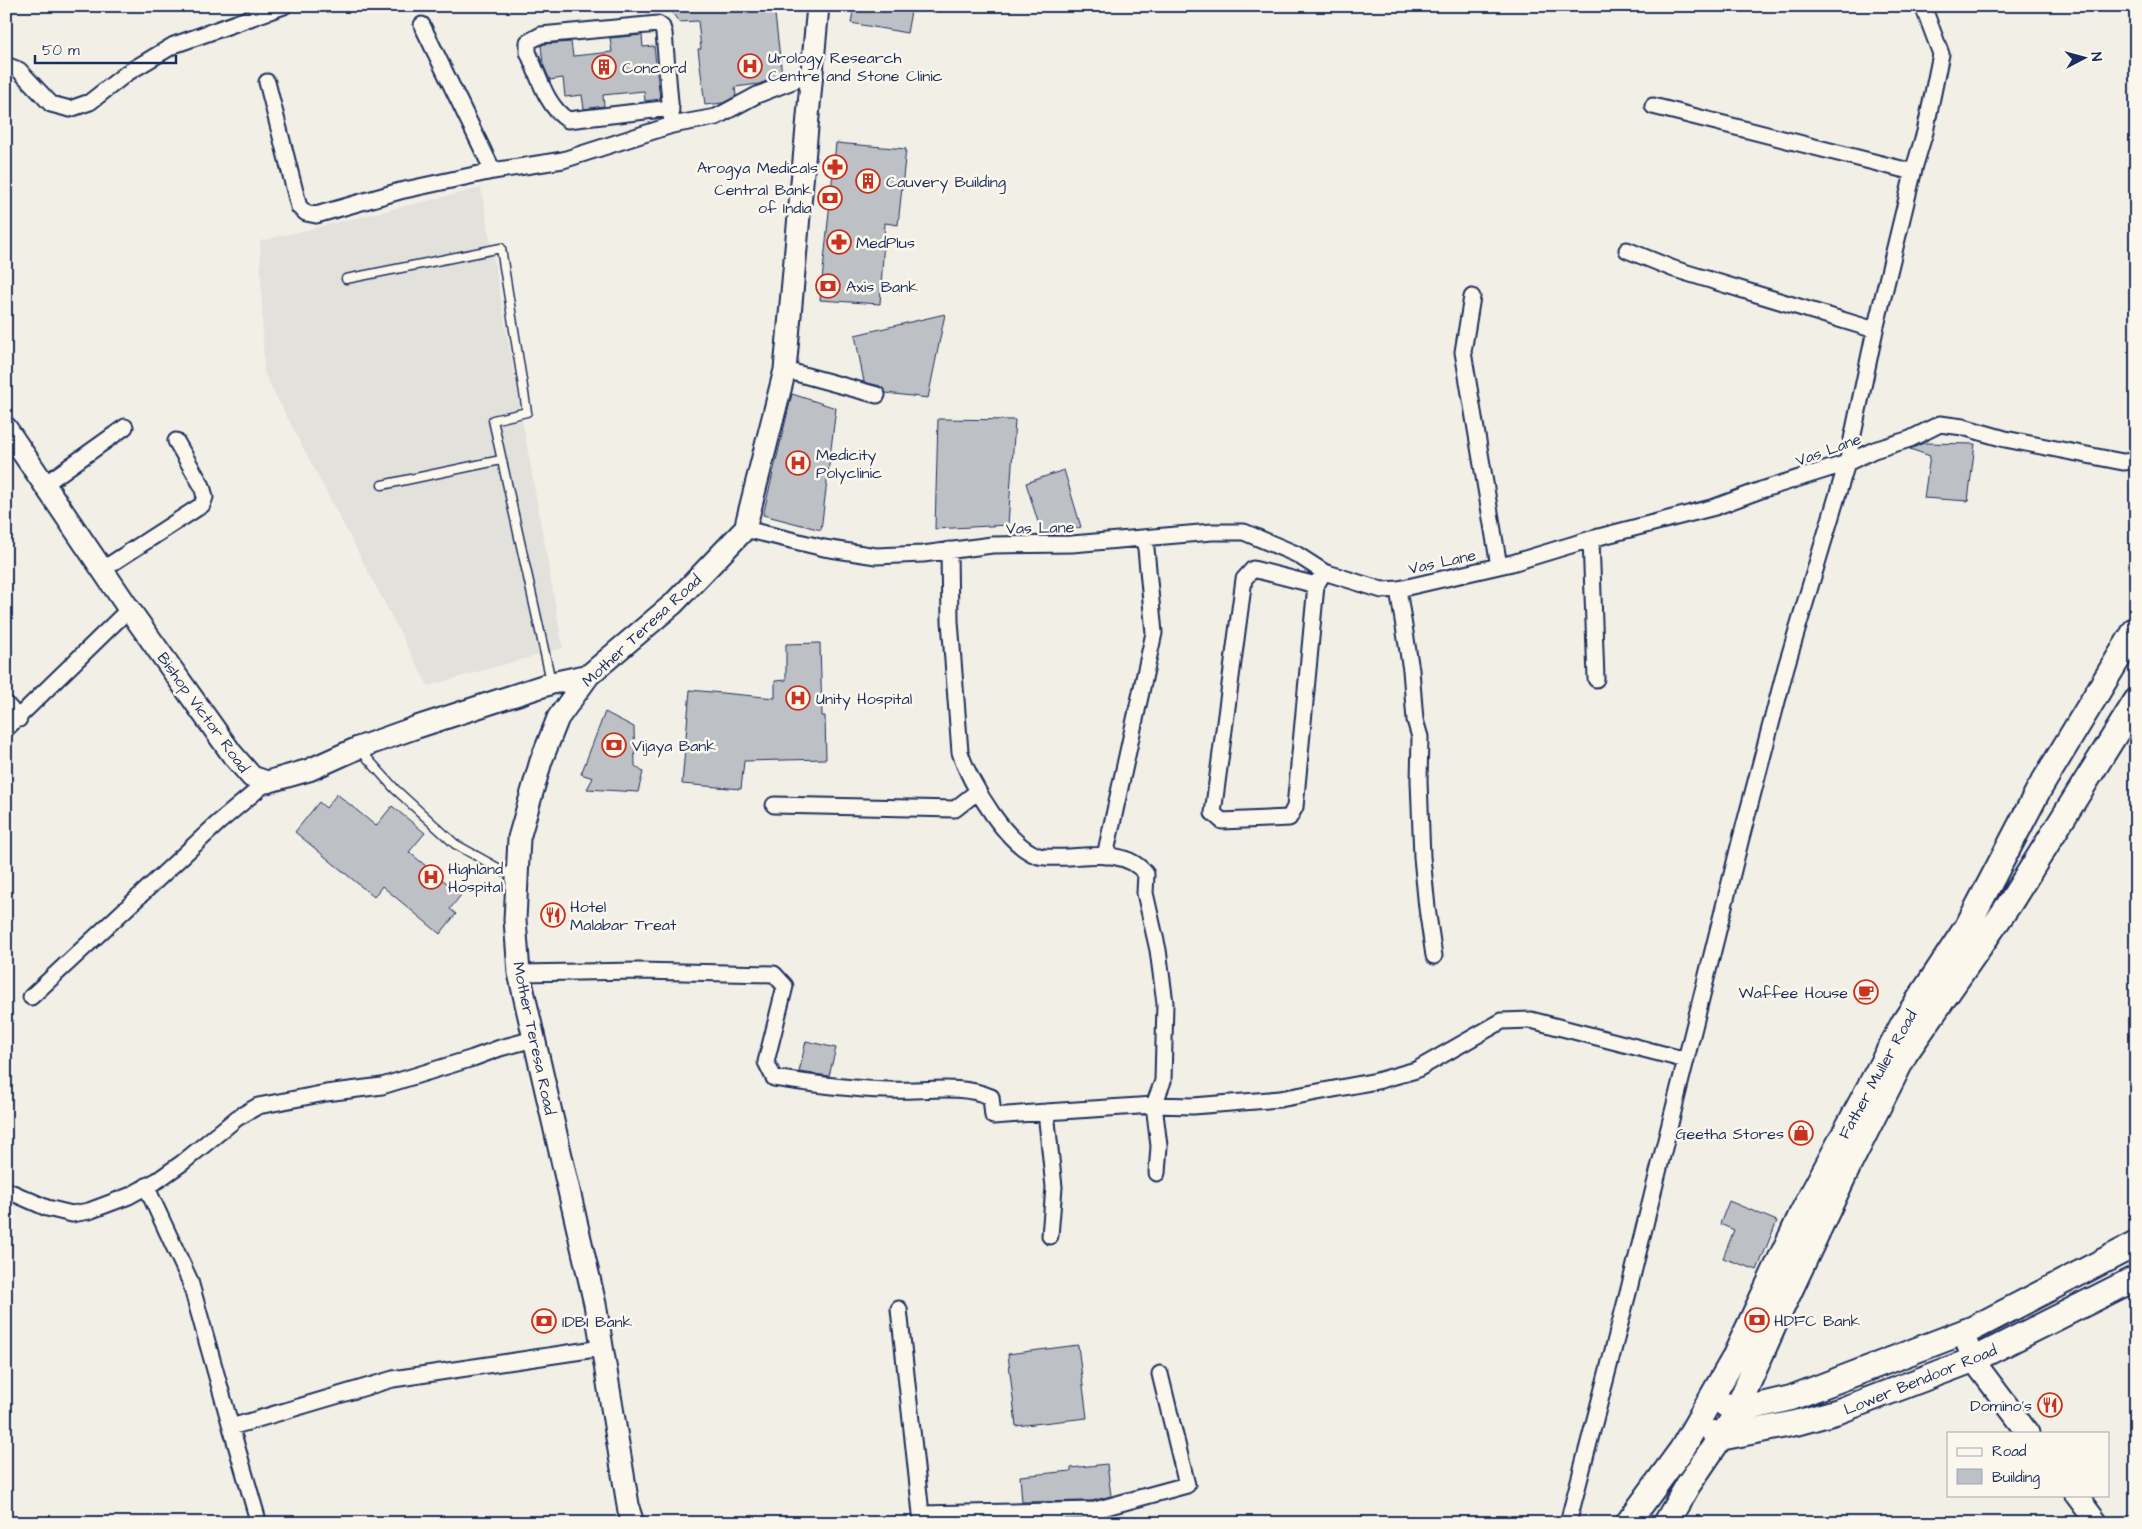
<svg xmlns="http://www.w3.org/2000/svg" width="2142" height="1529" font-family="'Architects Daughter',sans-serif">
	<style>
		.built { fill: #e2e1dc }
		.building { fill: #bdc0c4; stroke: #1b2f5e }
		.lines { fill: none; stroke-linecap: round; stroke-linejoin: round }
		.lane-casing { stroke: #1b2f5e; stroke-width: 11 }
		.street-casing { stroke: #1b2f5e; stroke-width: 19 }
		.secondary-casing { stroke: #1b2f5e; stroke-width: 25 }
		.primary-casing { stroke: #1b2f5e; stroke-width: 28 }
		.lane { stroke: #fbf7ec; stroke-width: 8 }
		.street { stroke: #fbf7ec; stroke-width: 15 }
		.secondary { stroke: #fbf7ec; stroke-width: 21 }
		.primary { stroke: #fbf7ec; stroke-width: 24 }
		.labels { text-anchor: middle; stroke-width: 5; stroke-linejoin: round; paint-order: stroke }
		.poi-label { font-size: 16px; fill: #1b2f5e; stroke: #fbf7ec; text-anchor: start }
		.street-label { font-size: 16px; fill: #1b2f5e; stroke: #fbf7ec }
	</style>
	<rect width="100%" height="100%" fill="#f2efe6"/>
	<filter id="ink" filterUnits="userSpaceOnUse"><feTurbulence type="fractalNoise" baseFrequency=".02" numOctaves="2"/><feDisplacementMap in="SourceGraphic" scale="10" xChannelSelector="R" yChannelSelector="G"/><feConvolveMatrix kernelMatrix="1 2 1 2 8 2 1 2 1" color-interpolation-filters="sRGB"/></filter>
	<g filter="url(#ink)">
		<path class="built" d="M481 188 563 648 428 686 264 373 260 241Z"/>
		<path class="building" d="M667 6H774L782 75 759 84 735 87 736 96 723 103 705 105 698 49H701L698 21 679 22Z
			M854 6H912L907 33 851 23Z
			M642 35 643 47 654 46 660 99 645 101 644 91 603 95 604 106 584 109 582 95 565 97 563 78 550 80 543 64 541 46 544 44 571 42 573 56 612 52 610 38Z
			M836 143 906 149 898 225 885 223 880 304 820 300Z
			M945 314 928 398 886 393 880 386 864 382 855 335Z
			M792 394 836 408 821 530 763 515Z
			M938 419 1015 420 1008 525 935 529Z
			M1924 443 1975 444 1968 501 1924 498 1930 456 1910 449Z
			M1064 470 1081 527 1052 535H1042L1026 483Z
			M820 643 822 716H825L826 759 744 761 741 789 682 784 690 690 775 698V681L786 680V644Z
			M605 712 634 727 635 766 643 772 638 792 587 789 593 778 581 774Z
			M337 794 376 826 392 806 425 833 409 852 461 895 450 909 456 914 440 934 382 886 374 897 295 832 319 802 326 808Z
			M806 1041 836 1048 829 1076 799 1072Z
			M1729 1201 1777 1221 1757 1270 1723 1258 1734 1230 1720 1224Z
			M1078 1345 1087 1418 1016 1426 1008 1354Z
			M1107 1464 1111 1496 1092 1501 1022 1502 1020 1476 1071 1471V1468Z"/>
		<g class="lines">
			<g class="lane-casing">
				<path id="lane" d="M346 279 501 248 527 412 493 420 551 681
					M382 485 501 460
					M360 750 395 789 455 844 516 878"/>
			</g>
			<g class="street-casing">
				<path id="street" d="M422 25 493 171
					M6 65 19 70 51 104 70 109 90 102 127 73 174 45 284 6
					M267 82 299 207 306 213 316 215 400 191 493 171 563 160 672 125 716 117 757 95 811 74
					M1653 106 1913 172
					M671 108 568 120C546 107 538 74 528 52V42L541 35 658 24 662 27 664 33 672 125
					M1627 250 1674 269 1875 330
					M1472 297 1463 352 1499 566
					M785 370 877 395
					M45 484 125 427
					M745 529 824 548 876 556 923 554 992 545 1072 544 1212 532H1244L1296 554 1324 572 1382 590 1399 589 1512 563 1591 539 1715 507 1761 490 1847 463 1874 450 1910 439 1940 424 1963 427 2005 439 2123 462 2136 461
					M1591 539 1596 679
					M949 550 950 621 960 752C969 782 1011 855 1045 857 1078 860 1123 844 1146 874L1145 893 1158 950 1165 1003 1163 1081 1154 1105 1159 1146 1157 1173
					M103 569 202 505 205 497 202 486 176 441
					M1316 585 1253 569 1244 579 1213 813 1222 821 1289 818 1295 807 1316 585 1324 572
					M1398 589 1411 670 1415 720 1420 737 1419 781 1422 857 1427 908 1434 956
					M6 704 19 719
					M6 729 129 609
					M774 805 955 809 978 791
					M1105 856 1154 633 1145 538
					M519 973 639 971 774 974 785 986 766 1062 774 1078C812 1084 850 1089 888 1090 922 1092 960 1083 991 1097L993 1116 1046 1112
					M31 997 218 823 267 782
					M146 1186 190 1281 231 1427 393 1379 602 1348
					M6 1190 47 1208 72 1214 89 1211 129 1196 158 1180 182 1163 237 1118 258 1106 326 1093 382 1086 473 1058 500 1048 534 1039
					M1050 1236 1054 1187 1046 1112 1154 1105 1193 1106 1280 1099 1377 1081 1416 1070 1502 1021 1531 1020 1686 1060
					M899 1309 922 1523
					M231 1427 257 1517 255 1523
					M921 1514 1095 1510 1187 1485 1160 1374
					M1568 1523 1628 1293 1740 842 1786 667 1847 463 1875 330 1915 165 1925 132 1941 54 1923 6"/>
			</g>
			<g class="secondary-casing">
				<path id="secondary" d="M6 428 129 609 232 754 252 777 267 782 309 770 358 748 417 727 552 683 589 675
					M1963 1332 1973 1360 2028 1433
					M2076 1495 2097 1523
					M633 1523 629 1511 595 1304 519 973 515 920 519 838 541 761 558 718 589 675 673 604 745 529 785 370 818 6"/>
			</g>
			<g class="primary-casing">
				<path id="primary" d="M1726 1405 1736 1411 1791 1398 1974 1328 2136 1244
					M1714 1433 1720 1438 1796 1423 1839 1411 1973 1360 2136 1278
					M1628 1523 1682 1449 1733 1360 1802 1213 1904 1022 1968 925 2038 791 2136 629
					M1666 1523 1688 1485 1731 1422 1779 1314 1850 1163 1905 1054 2010 903 2136 701"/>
			</g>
			<use href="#lane" class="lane"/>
			<use href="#street" class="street"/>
			<use href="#secondary" class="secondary"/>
			<use href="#primary" class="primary"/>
		</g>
	</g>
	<defs>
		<g id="hospital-ring" transform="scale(1.25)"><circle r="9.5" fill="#fbf7ec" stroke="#c8321e" stroke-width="1.5"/><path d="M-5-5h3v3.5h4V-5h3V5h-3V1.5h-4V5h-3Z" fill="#c8321e"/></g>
		<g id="building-ring" transform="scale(1.25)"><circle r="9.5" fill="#fbf7ec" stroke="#c8321e" stroke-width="1.5"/><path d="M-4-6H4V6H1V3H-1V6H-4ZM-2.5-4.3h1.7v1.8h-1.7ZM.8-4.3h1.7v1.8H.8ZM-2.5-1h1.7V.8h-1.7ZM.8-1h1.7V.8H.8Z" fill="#c8321e"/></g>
		<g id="pharmacy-ring" transform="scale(1.25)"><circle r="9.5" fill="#fbf7ec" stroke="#c8321e" stroke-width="1.5"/><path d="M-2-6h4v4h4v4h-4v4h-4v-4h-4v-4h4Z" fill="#c8321e"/></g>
		<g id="bank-ring" transform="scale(1.25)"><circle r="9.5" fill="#fbf7ec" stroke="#c8321e" stroke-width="1.5"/><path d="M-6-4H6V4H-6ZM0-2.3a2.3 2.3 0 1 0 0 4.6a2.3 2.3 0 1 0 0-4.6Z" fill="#c8321e"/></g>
		<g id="restaurant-ring" transform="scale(1.25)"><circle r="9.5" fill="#fbf7ec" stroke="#c8321e" stroke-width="1.5"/><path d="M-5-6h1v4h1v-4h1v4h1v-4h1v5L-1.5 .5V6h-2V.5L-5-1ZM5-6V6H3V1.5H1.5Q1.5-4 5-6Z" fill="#c8321e"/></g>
		<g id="cafe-ring" transform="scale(1.25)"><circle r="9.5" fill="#fbf7ec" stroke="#c8321e" stroke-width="1.5"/><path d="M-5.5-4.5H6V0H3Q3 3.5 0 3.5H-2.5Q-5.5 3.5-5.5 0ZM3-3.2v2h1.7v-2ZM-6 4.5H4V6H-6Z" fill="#c8321e"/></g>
		<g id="shop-ring" transform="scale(1.25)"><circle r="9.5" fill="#fbf7ec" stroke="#c8321e" stroke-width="1.5"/><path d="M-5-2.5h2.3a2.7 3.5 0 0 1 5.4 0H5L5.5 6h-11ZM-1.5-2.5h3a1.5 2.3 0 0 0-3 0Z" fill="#c8321e"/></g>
	</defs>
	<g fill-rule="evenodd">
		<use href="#hospital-ring" x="750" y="66"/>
		<use href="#building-ring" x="604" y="67"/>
		<use href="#pharmacy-ring" x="835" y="167"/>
		<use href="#building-ring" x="868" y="181"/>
		<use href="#bank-ring" x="830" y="198"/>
		<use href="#pharmacy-ring" x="839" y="242"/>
		<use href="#bank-ring" x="828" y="286"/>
		<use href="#hospital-ring" x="798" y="463"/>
		<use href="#hospital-ring" x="798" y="698"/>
		<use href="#bank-ring" x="614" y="745"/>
		<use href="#hospital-ring" x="431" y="877"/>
		<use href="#restaurant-ring" x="553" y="915"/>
		<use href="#cafe-ring" x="1866" y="992"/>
		<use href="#shop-ring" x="1801" y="1133"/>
		<use href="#bank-ring" x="1757" y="1320"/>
		<use href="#bank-ring" x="544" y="1321"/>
		<use href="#restaurant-ring" x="2050" y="1405"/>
	</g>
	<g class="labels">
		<g class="poi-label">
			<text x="768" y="63">Urology Research<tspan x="768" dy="18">Centre and Stone Clinic</tspan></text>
			<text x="622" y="73">Concord</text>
			<text x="818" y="173" text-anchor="end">Arogya Medicals</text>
			<text x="886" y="187">Cauvery Building</text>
			<text x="812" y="195" text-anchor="end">Central Bank<tspan x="812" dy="18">of India</tspan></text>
			<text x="856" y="248">MedPlus</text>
			<text x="846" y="292">Axis Bank</text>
			<text x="816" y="460">Medicity<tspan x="816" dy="18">Polyclinic</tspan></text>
			<text x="816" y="704">Unity Hospital</text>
			<text x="632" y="751">Vijaya Bank</text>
			<text x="448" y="874">Highland<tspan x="448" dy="18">Hospital</tspan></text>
			<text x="570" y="912">Hotel<tspan x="570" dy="18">Malabar Treat</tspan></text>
			<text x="1848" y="998" text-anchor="end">Waffee House</text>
			<text x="1784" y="1139" text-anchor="end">Geetha Stores</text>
			<text x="1774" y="1326">HDFC Bank</text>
			<text x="562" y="1327">IDBI Bank</text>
			<text x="2032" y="1411" text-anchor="end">Domino's</text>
		</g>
		<g class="street-label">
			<text transform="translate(1828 449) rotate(-20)" y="6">Vas Lane</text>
			<text transform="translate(1040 527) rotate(-1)" y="6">Vas Lane</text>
			<text transform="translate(1442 561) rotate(-12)" y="6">Vas Lane</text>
			<text transform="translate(641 630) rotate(-43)" y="6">Mother Teresa Road</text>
			<text transform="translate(204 712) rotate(54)" y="6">Bishop Victor Road</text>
			<text transform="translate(535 1038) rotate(78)" y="6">Mother Teresa Road</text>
			<text transform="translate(1877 1074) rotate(-61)" y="6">Father Muller Road</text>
			<text transform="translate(1920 1379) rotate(-22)" y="6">Lower Bendoor Road</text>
		</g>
	</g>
	<rect width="2142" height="1529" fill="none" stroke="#fbf7ec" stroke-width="25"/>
	<rect x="12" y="12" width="2117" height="1504" fill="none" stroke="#1b2f5e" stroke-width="2" filter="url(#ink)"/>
	<rect x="1947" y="1432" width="162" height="65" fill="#fbf7ec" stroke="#a1a7b3"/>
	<rect x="1957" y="1448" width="25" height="8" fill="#fbf7ec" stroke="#a1a7b3"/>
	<text x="1992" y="1456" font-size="15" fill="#1b2f5e">Road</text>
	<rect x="1957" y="1469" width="25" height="15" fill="#bdc0c4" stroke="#a1a7b3"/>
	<text x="1992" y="1482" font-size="15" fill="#1b2f5e">Building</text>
	<g transform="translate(2084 58) rotate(84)" stroke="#fbf7ec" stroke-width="4" paint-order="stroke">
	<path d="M0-4L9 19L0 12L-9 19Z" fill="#1b2f5e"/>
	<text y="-8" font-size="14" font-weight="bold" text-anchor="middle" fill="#1b2f5e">N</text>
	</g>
	<path d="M35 55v8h141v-8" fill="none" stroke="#1b2f5e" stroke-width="2.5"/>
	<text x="42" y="55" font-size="15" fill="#1b2f5e" stroke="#fbf7ec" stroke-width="4" paint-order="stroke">50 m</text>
</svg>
